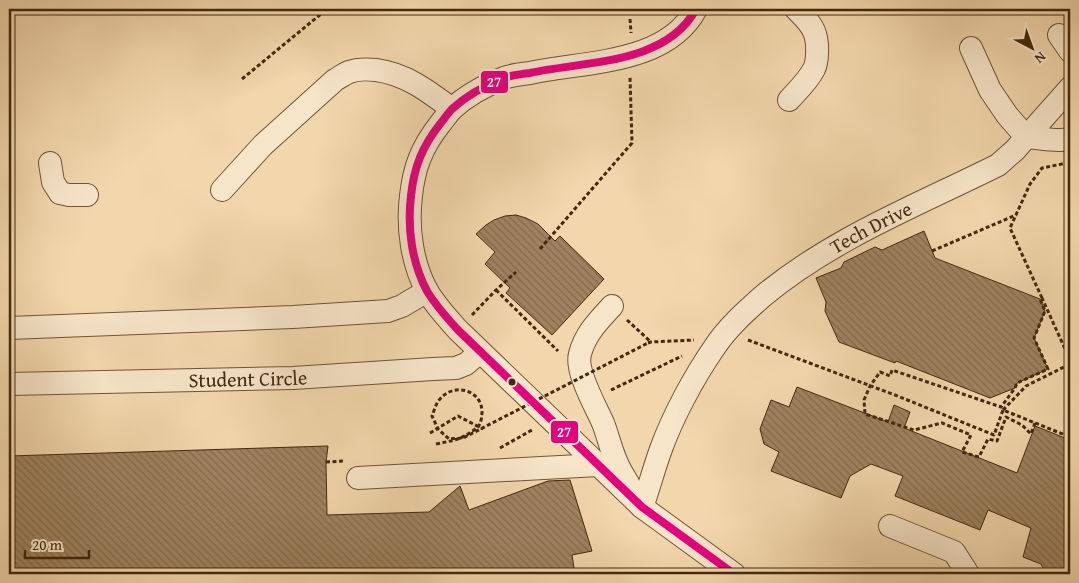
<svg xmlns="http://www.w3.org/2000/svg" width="1079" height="583" font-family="'Gentium Book Plus',serif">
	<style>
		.building { fill: url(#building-back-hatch); stroke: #432810 }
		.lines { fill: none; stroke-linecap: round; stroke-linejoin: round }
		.minor-casing { stroke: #6f5437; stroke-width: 24 }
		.path { stroke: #432810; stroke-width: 3; stroke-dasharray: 4 2.5; stroke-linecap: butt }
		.minor { stroke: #f7e5c9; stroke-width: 22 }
		.path-bridge { stroke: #432810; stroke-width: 3; stroke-dasharray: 4 2.5; stroke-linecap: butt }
		.bus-1-casing { stroke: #f7e5c9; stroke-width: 11 }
		.bus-1 { stroke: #e5007d; stroke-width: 8 }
		.bus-dot { fill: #432810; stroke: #f7e5c9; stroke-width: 2 }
		.labels { text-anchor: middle; stroke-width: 5; stroke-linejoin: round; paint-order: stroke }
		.street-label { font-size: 20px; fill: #432810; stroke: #f7e5c9 }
		.line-badge { stroke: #f7e5c9; stroke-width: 2 }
		.badge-label { font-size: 14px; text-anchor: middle; font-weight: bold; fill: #fff }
	</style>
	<defs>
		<pattern id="building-back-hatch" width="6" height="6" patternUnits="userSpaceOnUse" patternTransform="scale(1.25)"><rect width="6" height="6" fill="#9f8361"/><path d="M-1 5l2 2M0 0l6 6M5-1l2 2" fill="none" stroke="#836b4f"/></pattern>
	</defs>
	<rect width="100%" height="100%" fill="#f3d7ac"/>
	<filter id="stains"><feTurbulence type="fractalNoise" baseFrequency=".004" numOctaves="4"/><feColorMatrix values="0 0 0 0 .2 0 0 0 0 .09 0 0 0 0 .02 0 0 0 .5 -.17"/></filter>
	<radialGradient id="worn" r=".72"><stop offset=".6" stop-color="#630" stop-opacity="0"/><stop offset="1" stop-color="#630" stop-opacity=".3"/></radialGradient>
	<path class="building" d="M516 215 526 218 538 224 555 241 560 236 604 279 552 335 506 293 510 288 485 264 495 252 476 234 486 225 494 220 505 216Z
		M924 231 935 258 1040 299 1045 311 1034 338 1048 369 1017 383 1015 388 990 398 896 361 895 363 839 342 825 311 826 302 816 278 841 268 844 262 875 247 882 250Z
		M797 387 888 422 894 405 910 412 904 428 1017 473 1035 426 1070 440V574H1046L1041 564 1023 557 1031 528 988 510 980 530 895 496 903 476 871 464 850 476 841 498 771 471 779 452 764 444 760 429 771 400 789 407Z
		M328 446 326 462 327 515 429 512 460 486 469 510 548 481 570 480 592 551 572 555 575 574H9V456Z"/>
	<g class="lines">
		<g class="minor-casing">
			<g id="minor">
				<path d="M696 9C666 65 584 61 530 73 521 74 512 75 504 78 486 85 466 96 452 109 448 113 444 119 440 124 422 147 414 167 411 196 407 228 412 263 427 291 436 306 447 318 458 330L642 507 734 574"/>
				<path d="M1059 35 1070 51"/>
				<path d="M971 48 990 90 1007 115 1026 137"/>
				<path d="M789 100C797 91 808 81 814 69 818 61 818 43 815 34 812 24 803 16 796 9"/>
				<path d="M1026 137C1040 138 1056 142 1070 139"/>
				<path d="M50 163 53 182 60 193 69 195H87"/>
				<path d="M222 190 263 145 335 80C339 78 344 74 349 72 357 69 367 69 376 70 406 74 428 91 452 109"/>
				<path d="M612 306C599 320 585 334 580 354 575 371 596 407 603 423 608 436 611 450 617 463 620 471 626 479 630 487"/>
				<path d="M9 328 293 317 388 311 402 306 427 291"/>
				<path id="s1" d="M9 384 293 378 433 369 456 368 466 364 480 352"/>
				<path d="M358 478 598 465"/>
				<path id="s2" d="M642 507C649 488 654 468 661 449 673 416 694 377 714 348 727 328 745 312 763 296 833 238 918 205 998 165L1015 150 1070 88"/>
				<path d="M890 526 954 552 968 574"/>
			</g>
		</g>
		<path class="path" d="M630 19 631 33
			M242 79 327 9
			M540 249 632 143 630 77
			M932 251 1016 215
			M496 290 558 351
			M1042 298 1010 228 1030 184 1042 168 1067 163
			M472 315 496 290 516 272
			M627 320 651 342
			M748 340 895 395 994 435 1003 410 1070 437
			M648 343 651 342 694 340
			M611 390 682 356
			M1003 410 1026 386 1070 364
			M1035 423 1031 434 1022 425 1006 417 997 441 988 439 979 457 962 452 971 435 942 423 914 430 865 414 864 400 870 386 880 372 890 376 892 370 1001 407 1015 388 1017 383 1048 369 1034 338 1045 311 1040 299 1042 298 1070 360
			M430 433 458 416 483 429
			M500 448 532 430
			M326 462 345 461"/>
		<use href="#minor" class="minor"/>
		<path class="path-bridge" d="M436 444C450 441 461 440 472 431 473 431 478 427 478 427 481 423 482 417 482 412 482 390 454 382 440 399 436 403 434 411 432 416L438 429 449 439 463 438 648 343"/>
		<g class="bus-1-casing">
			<path id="bus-1" d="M696 9C666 65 584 61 530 73 521 74 512 75 504 78 486 85 466 96 452 109 448 113 444 119 440 124 422 147 414 167 411 196 407 228 412 263 427 291 436 306 447 318 458 330L642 507 734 574"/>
		</g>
		<use href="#bus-1" class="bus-1"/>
	</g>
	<circle class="bus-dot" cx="512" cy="382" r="4.5"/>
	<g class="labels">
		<g class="street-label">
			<text dy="7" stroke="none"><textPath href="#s2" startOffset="375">Tech Drive</textPath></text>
			<text dy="7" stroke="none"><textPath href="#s1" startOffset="239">Student Circle</textPath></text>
		</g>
	</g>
	<g class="line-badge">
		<rect x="480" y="70" width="29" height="24" rx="5" fill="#e5007d"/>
		<rect x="550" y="420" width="29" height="24" rx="5" fill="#e5007d"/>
	</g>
	<g class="badge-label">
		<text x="494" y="87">27</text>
		<text x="564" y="437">27</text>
	</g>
	<rect width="1079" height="583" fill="none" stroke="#f3d7ac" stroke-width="30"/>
	<rect x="10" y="10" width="1059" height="563" fill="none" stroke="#432810" stroke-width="2.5"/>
	<rect x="15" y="15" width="1049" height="553" fill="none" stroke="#432810"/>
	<g transform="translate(1032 48) rotate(139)" stroke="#f7e5c9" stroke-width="4" paint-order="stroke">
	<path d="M0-4L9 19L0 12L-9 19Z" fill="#432810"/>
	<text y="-8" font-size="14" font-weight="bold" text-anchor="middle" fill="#432810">N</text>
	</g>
	<path d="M25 550v8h64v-8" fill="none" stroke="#432810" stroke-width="2.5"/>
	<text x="32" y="550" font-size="15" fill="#432810" stroke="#f7e5c9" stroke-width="4" paint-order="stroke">20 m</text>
	<rect width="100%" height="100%" filter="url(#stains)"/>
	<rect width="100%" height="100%" fill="url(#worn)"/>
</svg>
